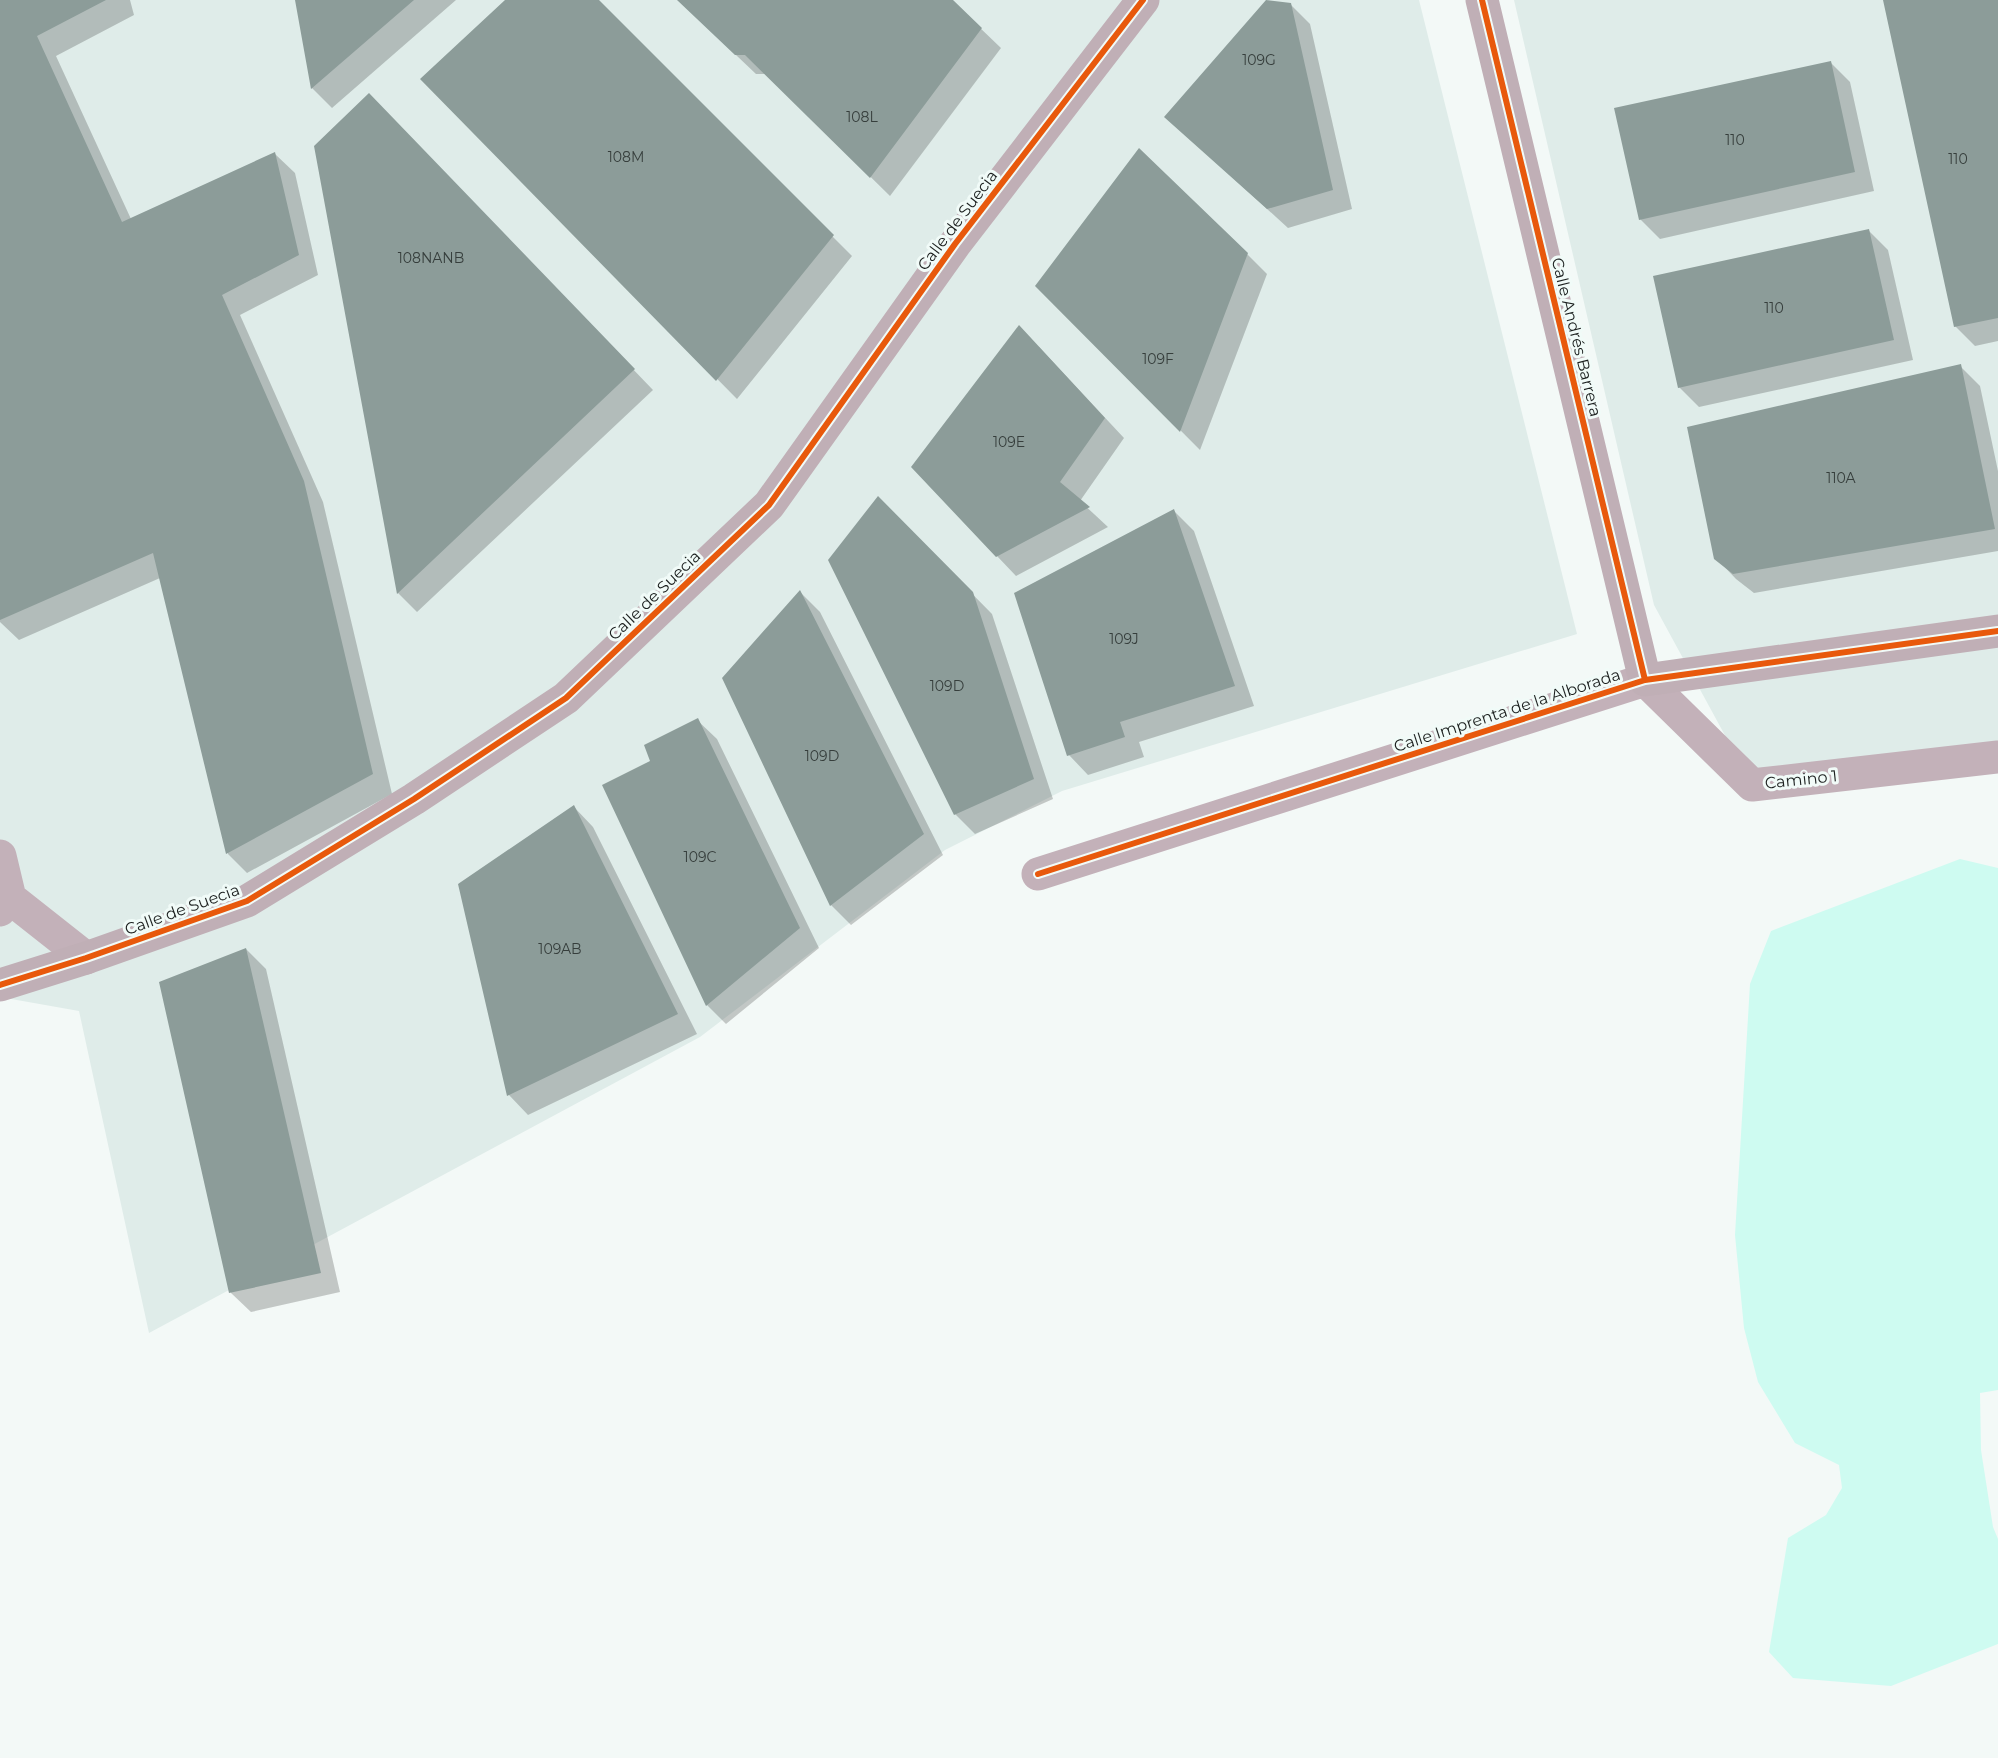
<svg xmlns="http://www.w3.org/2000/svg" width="1998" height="1758" font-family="Montserrat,sans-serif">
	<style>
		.built { fill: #dfece9 }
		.green { fill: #cefbf1 }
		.shadow { fill: #0003 }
		.building { fill: #8c9c99 }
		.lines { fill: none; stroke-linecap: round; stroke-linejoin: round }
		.street { stroke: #c3b1b9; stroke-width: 33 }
		.secondary { stroke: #c0afb6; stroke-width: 33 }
		.cycleway-casing { stroke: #f1fbf8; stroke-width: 10 }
		.cycleway { stroke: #e8590c; stroke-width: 6 }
		.labels { text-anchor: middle; stroke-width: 6; stroke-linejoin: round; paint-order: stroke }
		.number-label { font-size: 14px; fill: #363e3c }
		.street-label { font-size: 16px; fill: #1a1e1d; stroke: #f1fbf8 }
	</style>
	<rect width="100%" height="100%" fill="#f3f9f7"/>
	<path class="built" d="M0 0H1419L1577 634 1062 791 945 850 700 1037 149 1333 79 1011 0 997Z
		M1514 0H1998V757L1752 785 1654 605Z"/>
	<path class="green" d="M1960 859 1998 868V1390L1980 1393 1981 1450 1993 1527 1998 1539V1644L1891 1686 1793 1678 1769 1652 1788 1538 1826 1515 1842 1488 1839 1465 1795 1443 1758 1382 1744 1328 1735 1235 1750 984 1771 931Z"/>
	<path class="shadow" d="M0 0H130L134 15 56 56 131 219 275 154 295 173 318 275 240 315 323 502 392 794 247 873 228 854 160 578 19 640 0 622Z
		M296 0H456L332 108 312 88Z
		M507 0H596L852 256 737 399 422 80Z
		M678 0H951L1001 48 890 196 766 74H756Z
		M1884 0H1998V341L1975 346 1955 326Z
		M1290 4 1310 24 1352 209 1288 228 1166 117Z
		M1830 62 1850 82 1874 191 1660 239 1640 219Z
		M389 115 653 390 417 612 398 593Z
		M1868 230 1888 250 1913 360 1699 407 1679 387Z
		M1247 254 1267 274 1200 450 1037 286Z
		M1039 347 1124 438 1080 501 1108 527 1016 576 997 556Z
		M1960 366 1980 386 1998 471V551L1754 593 1736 579 1716 558Z
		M878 498 992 614 1053 799 975 834 955 814Z
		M1174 511 1194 531 1254 706 1139 742 1144 757 1088 775 1069 755Z
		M800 592 820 612 943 855 851 925 831 905 724 678Z
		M697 720 717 739 819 948 726 1024 707 1005 652 762Z
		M574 807 593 827 697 1034 528 1115 509 1095 460 885Z
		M246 949 266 969 340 1292 251 1312 231 1293 161 983Z"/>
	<path class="building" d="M0 0H106L37 36 122 222 275 152 299 255 222 295 304 481 373 774 226 854 153 553 0 620Z
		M295 0H414L311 89Z
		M505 0H599L834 235 716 381 420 79Z
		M677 0H953L982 28 870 178 745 55H735Z
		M1266 0 1291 3 1333 190 1267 209 1164 117Z
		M1883 0H1998V318L1954 327Z
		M1831 61 1855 172 1639 220 1614 108Z
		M369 93 635 369 397 594 314 146Z
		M1139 148 1248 253 1180 432 1035 286Z
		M1869 229 1894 340 1678 388 1653 276Z
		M1019 325 1105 418 1060 482 1090 507 996 557 911 467Z
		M1961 364 1995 529 1733 574 1714 559 1687 427Z
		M878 496 973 592 1034 779 954 815 828 560Z
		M1174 509 1235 686 1120 722 1125 737 1067 756 1014 593Z
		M800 590 924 834 830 906 722 678Z
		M698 718 800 928 706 1006 602 785 650 761 644 745Z
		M574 805 678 1014 507 1096 458 884Z
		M246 948 321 1273 229 1293 159 982Z"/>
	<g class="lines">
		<path class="street" d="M0 856 10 898 0 910
			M1038 874 1645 680 1752 785 1998 757
			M10 898 86 958"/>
		<path class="secondary" d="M1482 0 1645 680 1998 631
			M0 985 86 958 247 901 414 799 566 698 769 505 955 244 1143 0"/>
		<g class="cycleway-casing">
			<path id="cycleway" d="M1482 0 1645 680
				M1038 874 1645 680 1998 631
				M0 985 86 958 247 901 414 799 566 698 769 505 955 244 1143 0"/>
		</g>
		<use href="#cycleway" class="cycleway"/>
	</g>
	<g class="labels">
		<g class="number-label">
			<text x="1259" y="65">109G</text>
			<text x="862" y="122">108L</text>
			<text x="1735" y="145">110</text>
			<text x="626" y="162">108M</text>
			<text x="1958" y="164">110</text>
			<text x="431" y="263">108NANB</text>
			<text x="1774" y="313">110</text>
			<text x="1158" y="364">109F</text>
			<text x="1009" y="447">109E</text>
			<text x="1841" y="483">110A</text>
			<text x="1124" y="644">109J</text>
			<text x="947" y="691">109D</text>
			<text x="822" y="761">109D</text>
			<text x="700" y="862">109C</text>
			<text x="560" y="954">109AB</text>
		</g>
		<g class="street-label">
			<text transform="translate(957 220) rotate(-53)" y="6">Calle de Suecia</text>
			<text transform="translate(1577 337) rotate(76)" y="6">Calle Andrés Barrera</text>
			<text transform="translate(654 595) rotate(-44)" y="6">Calle de Suecia</text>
			<text transform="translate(1507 710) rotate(-18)" y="6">Calle Imprenta de la Alborada</text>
			<text transform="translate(1801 779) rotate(-6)" y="6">Camino 1</text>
			<text transform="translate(182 909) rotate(-20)" y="6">Calle de Suecia</text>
		</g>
	</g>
</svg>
